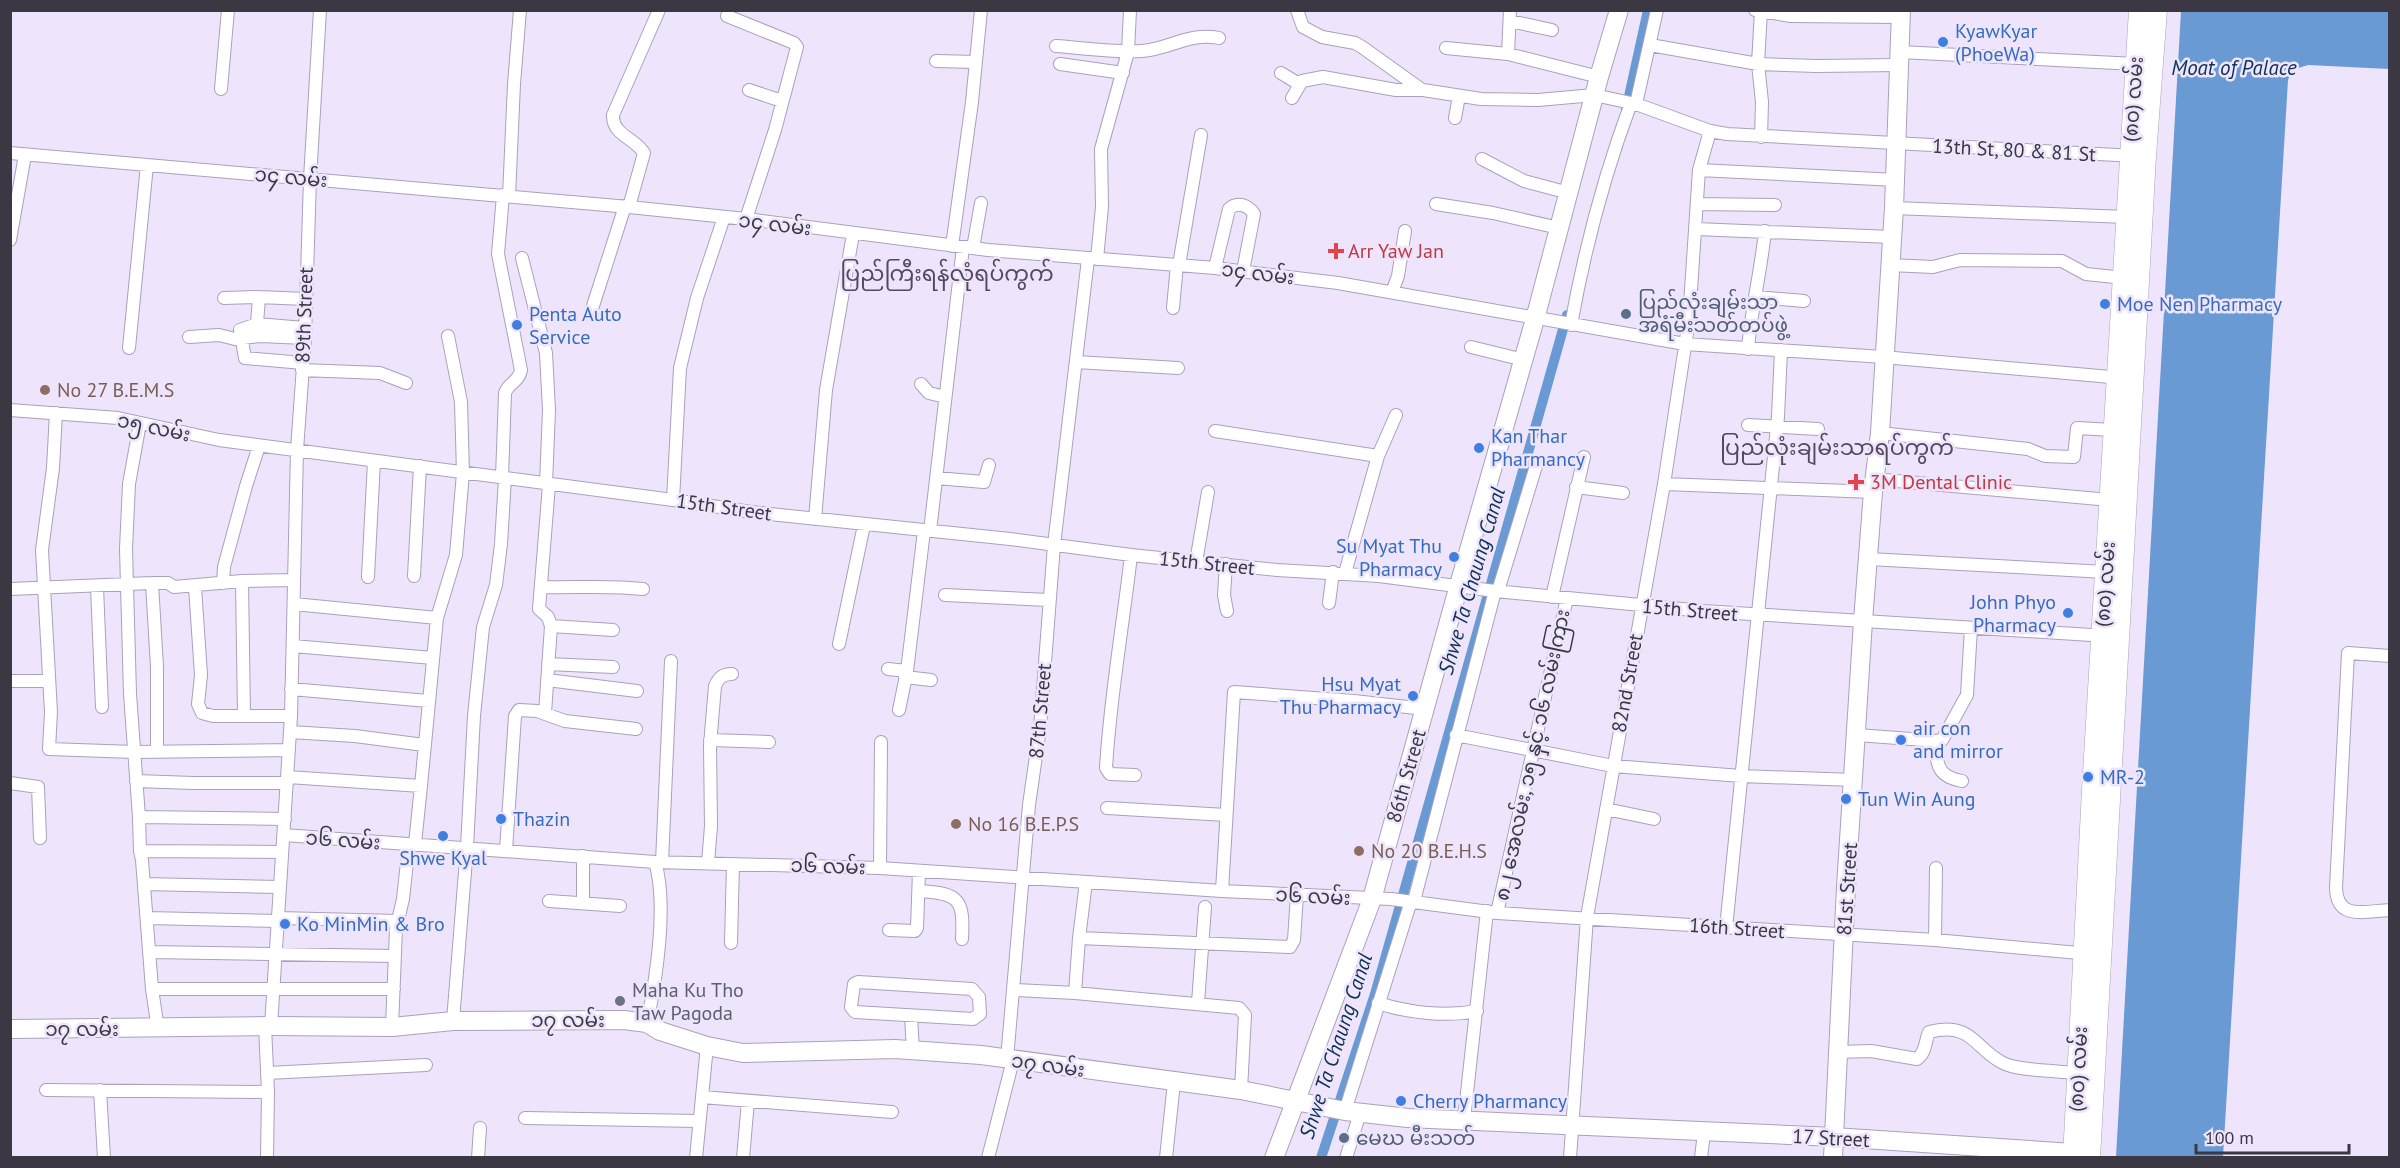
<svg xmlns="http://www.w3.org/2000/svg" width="2400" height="1168" font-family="'PT Sans','Noto Sans Myanmar',sans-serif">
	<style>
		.water { fill: #699ad3 }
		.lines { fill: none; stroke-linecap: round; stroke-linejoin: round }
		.canal { stroke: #699ad3; stroke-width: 10 }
		.street-casing { stroke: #aba0bb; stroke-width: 14 }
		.secondary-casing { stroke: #aba0bb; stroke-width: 20 }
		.primary-casing { stroke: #aba0bb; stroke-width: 21 }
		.street { stroke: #fff; stroke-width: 12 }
		.secondary { stroke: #fff; stroke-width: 18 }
		.primary { stroke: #fff; stroke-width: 20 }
		.shop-dot { fill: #3f7fe0; stroke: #eee5fc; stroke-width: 2 }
		.health-dot { fill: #e0444e; stroke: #eee5fc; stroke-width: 2 }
		.service-dot { fill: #5c6f8a; stroke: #eee5fc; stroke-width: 2 }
		.education-dot { fill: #8d6e63; stroke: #eee5fc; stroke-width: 2 }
		.worship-dot { fill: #6b7280; stroke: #eee5fc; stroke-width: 2 }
		.labels { text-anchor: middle; stroke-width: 5; stroke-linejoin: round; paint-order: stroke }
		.shop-label { font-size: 20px; fill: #366cbe; stroke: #eee5fc; text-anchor: start }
		.street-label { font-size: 20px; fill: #3c3843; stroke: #eee5fc }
		.health-label { font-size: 20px; fill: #be3a42; stroke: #eee5fc; text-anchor: start }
		.service-label { font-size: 20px; fill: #4e5e75; stroke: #eee5fc; text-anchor: start }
		.education-label { font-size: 20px; fill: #785e54; stroke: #eee5fc; text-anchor: start }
		.worship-label { font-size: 20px; fill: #5b616d; stroke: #eee5fc; text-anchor: start }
		.water-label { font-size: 21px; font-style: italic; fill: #0e3156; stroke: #eee5fc }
		.quarter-label { font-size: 22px; fill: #534960; stroke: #eee5fc }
	</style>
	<rect width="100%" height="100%" fill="#eee5fc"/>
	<path class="water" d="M2181 11H2389V69L2308 65 2292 70 2288 80 2223 1157H2116Z"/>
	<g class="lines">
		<path class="canal" d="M1626 110 1648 10
			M1321 1158 1375 994 1567 315"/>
		<g class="street-casing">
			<path id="street" d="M1297 10 1303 27 1322 37 1355 43 1362 47 1422 90
				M1755 10 1791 16 1900 17
				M727 16 794 43 797 47 775 130 746 219
				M1510 21 1552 30
				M1650 45 1758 64 1816 66 1899 65
				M1056 46C1084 48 1114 53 1142 51 1170 49 1189 32 1219 38
				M1446 48 1508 54 1599 77
				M1900 52 2136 64
				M1508 54 1510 10
				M936 61 976 62
				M1060 64 1123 73
				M1281 73 1299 84
				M221 89 228 10
				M749 90 782 101
				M1292 98 1302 81 1323 77 1396 90H1423L1481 99 1538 100 1594 95 1636 104 1710 131 1727 134 2136 156
				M1636 104 1657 10
				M1455 118 1459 96
				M1761 137 1762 102 1758 64 1761 10
				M10 153 629 207 746 219 988 250 1215 268 1338 283 1685 344 1883 357 2122 378
				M1482 159 1524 181 1569 193
				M1699 170 1896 180
				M509 196 514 84 520 10
				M1436 204 1493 213 1559 228
				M1697 204 1775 205
				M629 207 644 153C635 138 612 135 613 115L659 10
				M1894 208 2126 217
				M1696 229 1891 237
				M10 240 25 155
				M952 246 972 102 981 10
				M973 248 981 203
				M522 258 546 353 549 410 546 484
				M1097 259 1102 207 1101 149 1128 52 1130 10
				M1179 265 1201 135
				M1890 265 1933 267 1960 260 2062 261 2086 274 2124 278
				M1215 268 1229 209C1237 201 1248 205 1254 214L1243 271
				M1392 292 1398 276 1405 231
				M1756 297 1804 301
				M224 298 259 297 305 299
				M1173 308 1177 264
				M592 309 625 206
				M257 324 259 297
				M1571 325C1584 252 1605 173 1631 103
				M189 337 219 335 235 339 260 336 305 338
				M1471 347 1524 360
				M129 348 147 165
				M1748 349C1751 310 1761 271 1765 231
				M1076 362 1178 368
				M303 363 245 358 240 330 257 324 304 328
				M302 370 380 373 406 383
				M921 384 929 393 945 397
				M10 410 118 418 219 440 673 500 751 512 1010 539 1131 555 1277 570 1379 576 1495 591 1703 611 2107 636
				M56 413 53 468 42 550 51 712 49 749 134 752 289 750
				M140 423 129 484 126 549 130 694 139 817 140 851 142 860 152 989 158 1029
				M1748 425 1818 429
				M1215 431 1378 456
				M1880 433 2028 449 2045 456 2074 457 2077 428 2113 430
				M502 478 505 393C508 383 519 382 521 370L498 254 503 195
				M936 478 984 482 989 465
				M1874 479 2110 500
				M1664 484 1873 492
				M1576 487 1623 493
				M673 500 680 368 697 298 724 217
				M815 519 826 390 853 234
				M930 531 963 247
				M1131 555C1123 626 1110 697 1106 768L1110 774 1135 775
				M1869 559 2106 572
				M1196 562 1208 492
				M1226 564 1224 595 1227 611
				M1345 573 1378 456 1396 415
				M414 576 420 466
				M368 577 374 461
				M242 581 244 716
				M152 583 157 667V751
				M223 583 224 567 246 486 259 446
				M97 587 102 707
				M195 587 201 675 198 704 202 713 213 716H291
				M541 587C576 588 608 585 643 589
				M10 589 152 583H168L174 587 242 581 294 580
				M1498 591 1536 466
				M945 595 1049 600
				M1552 597 1584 457
				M1329 603 1333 572
				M294 604 437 618
				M551 626 613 630
				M839 644 864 525
				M293 646 433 658
				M2390 656 2348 653 2336 888C2337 921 2365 911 2390 910
				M548 664 613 667
				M888 669 907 671
				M905 677 931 680
				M547 680 637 691
				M10 681H48
				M291 689 428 701
				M899 710 907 671 924 531
				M545 713 551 626 548 617 539 609 549 485
				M290 732 355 736 424 745
				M1456 735 1613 766 1741 776 1854 780
				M1857 735 1938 741 1942 740 1967 695 1971 628
				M710 740 769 742
				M1934 741C1938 765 1936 776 1962 781
				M288 777 421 786 437 618 456 555 463 473 461 402 448 336
				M136 781 193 783H287
				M10 783 38 787 40 838
				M1107 808 1226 815
				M1606 809 1654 819
				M139 817 285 819
				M284 835 655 862 880 868 1222 891 1391 899 1497 913 1935 940 2090 954
				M415 844 421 786
				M506 850 515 716 519 710 537 711 565 721 636 729
				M140 851 282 852
				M583 856V903
				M662 862 671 661
				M708 863 711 826 710 745 715 686C719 677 723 674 732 674
				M880 868 881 742
				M144 884 280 887
				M919 891C960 893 964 900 962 939
				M1222 891 1234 692 1354 701 1425 709
				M549 901 620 906
				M1414 901 1495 591
				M1497 913 1567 598
				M147 918 278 921
				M278 918 398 921
				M1726 928 1778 417 1781 350
				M889 930 915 931 917 928 919 871
				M1079 938 1086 882
				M1935 940 1936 868
				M731 943 733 864
				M149 952 395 956
				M858 982 972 989 979 997 980 1014 973 1019 855 1012 851 1007 854 984Z
				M152 989H394
				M1015 990 1075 993 1239 1008 1245 1015 1241 1090
				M1075 993 1079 938 1290 947 1294 940 1297 895
				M1198 1003 1205 907
				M1378 1003C1409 1013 1446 1017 1477 1011
				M911 1016 913 1050
				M453 1021 467 847 474 716 483 627 496 585 501 544 505 478
				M647 1023C656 980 668 904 655 862
				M265 1026 268 1092 267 1158
				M271 1026 291 716 297 450 305 338 310 179 320 10
				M392 1027 396 929 403 899 409 844
				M1837 1052 1871 1051 1917 1059C1926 1053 1925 1041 1929 1032 1972 1021 1975 1049 2003 1063 2018 1071 2060 1071 2078 1073
				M1007 1059 1029 805 1040 728 1054 545 1088 259
				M267 1073 426 1065
				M46 1090 268 1092
				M100 1090 104 1158
				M702 1097 892 1112
				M1345 1111 1411 901
				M525 1118 699 1121
				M1464 1120 1487 911
				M478 1158 480 1128
				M696 1158 707 1046
				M743 1158 748 1101
				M988 1158 1013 1060
				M1166 1158 1174 1082
				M1346 1158 1360 1113
				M1570 1158 1587 917 1664 484 1689 320 1699 170 1710 131
				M1701 1158 1704 1132"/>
		</g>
		<g class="secondary-casing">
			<path id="secondary" d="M10 1029 271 1026 392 1027 453 1021 624 1020 647 1023 660 1031 707 1046 743 1053 895 1049 981 1055 1241 1090 1345 1111 1408 1118 1834 1137 2088 1154
				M1274 1158 1372 899 1459 585 1535 319 1599 77 1619 10
				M1833 1158 1846 887 1863 621 1873 492 1880 433 1894 208 1901 10"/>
		</g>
		<g class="primary-casing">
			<path id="primary" d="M2073 1158 2092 790 2139 10
				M2090 1158 2146 156 2157 10"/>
		</g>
		<use href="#street" class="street"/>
		<use href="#secondary" class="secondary"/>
		<use href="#primary" class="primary"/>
	</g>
	<g class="shop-dot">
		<circle cx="1943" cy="42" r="6"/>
		<circle cx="2105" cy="304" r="6"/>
		<circle cx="517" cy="325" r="6"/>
		<circle cx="1479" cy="448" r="6"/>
		<circle cx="1454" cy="557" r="6"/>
		<circle cx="2068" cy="613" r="6"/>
		<circle cx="1413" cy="696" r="6"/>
		<circle cx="1901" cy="740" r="6"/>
		<circle cx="2088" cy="777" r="6"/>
		<circle cx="1846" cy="799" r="6"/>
		<circle cx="501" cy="819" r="6"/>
		<circle cx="443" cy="836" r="6"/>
		<circle cx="285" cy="924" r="6"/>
		<circle cx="1401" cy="1101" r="6"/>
	</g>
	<g class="health-dot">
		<path d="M1333 242h6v6h6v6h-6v6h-6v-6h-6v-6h6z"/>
		<path d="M1853 473h6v6h6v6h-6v6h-6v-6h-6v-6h6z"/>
	</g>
	<g class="service-dot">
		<circle cx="1626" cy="314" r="6"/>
		<circle cx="1344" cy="1138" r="6"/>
	</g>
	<g class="education-dot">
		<circle cx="45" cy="390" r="6"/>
		<circle cx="956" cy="824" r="6"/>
		<circle cx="1359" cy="851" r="6"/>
	</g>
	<circle class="worship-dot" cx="620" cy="1001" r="6"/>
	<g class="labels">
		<g class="shop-label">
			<text x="1955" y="38">KyawKyar<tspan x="1955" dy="23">(PhoeWa)</tspan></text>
			<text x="2117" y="311">Moe Nen Pharmacy</text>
			<text x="529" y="321">Penta Auto<tspan x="529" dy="23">Service</tspan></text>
			<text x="1491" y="443">Kan Thar<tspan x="1491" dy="23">Pharmancy</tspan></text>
			<text x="1442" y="553" text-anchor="end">Su Myat Thu<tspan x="1442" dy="23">Pharmacy</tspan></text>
			<text x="2056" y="609" text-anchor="end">John Phyo<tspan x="2056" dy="23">Pharmacy</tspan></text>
			<text x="1401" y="691" text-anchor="end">Hsu Myat<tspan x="1401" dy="23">Thu Pharmacy</tspan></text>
			<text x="1913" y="735">air con<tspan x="1913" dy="23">and mirror</tspan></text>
			<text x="2100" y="784">MR-2</text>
			<text x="1858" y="806">Tun Win Aung</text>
			<text x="513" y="826">Thazin</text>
			<text x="443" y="865" text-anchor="middle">Shwe Kyal</text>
			<text x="297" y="931">Ko MinMin &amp; Bro</text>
			<text x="1413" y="1108">Cherry Pharmancy</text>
		</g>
		<g class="street-label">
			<text transform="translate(2133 99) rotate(-86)" y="7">(၈၀) လမ်း</text>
			<text transform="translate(2014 150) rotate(3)" y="7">13th St, 80 &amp; 81 St</text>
			<text transform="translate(291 177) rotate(5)" y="7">၁၄ လမ်း</text>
			<text transform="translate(775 224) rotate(7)" y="7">၁၄ လမ်း</text>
			<text transform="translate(1258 273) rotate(7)" y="7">၁၄ လမ်း</text>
			<text transform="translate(304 315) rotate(-88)" y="7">89th Street</text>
			<text transform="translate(154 427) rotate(12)" y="7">၁၅ လမ်း</text>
			<text transform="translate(724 507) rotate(8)" y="7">15th Street</text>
			<text transform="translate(1207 563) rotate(6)" y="7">15th Street</text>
			<text transform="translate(2105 584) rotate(-86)" y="7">(၈၀) လမ်း</text>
			<text transform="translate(1690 610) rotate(5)" y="7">15th Street</text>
			<text transform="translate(1627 683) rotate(-80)" y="7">82nd Street</text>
			<text transform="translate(1040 711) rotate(-85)" y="7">87th Street</text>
			<text transform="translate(1532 755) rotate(-78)" y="7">၈၂ အေလမ်း, ၁၅ နှင့် ၁၆ လမ်းကြား</text>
			<text transform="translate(1406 776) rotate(-74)" y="7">86th Street</text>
			<text transform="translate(343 840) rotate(4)" y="7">၁၆ လမ်း</text>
			<text transform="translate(828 866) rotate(2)" y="7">၁၆ လမ်း</text>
			<text transform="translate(1847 889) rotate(-86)" y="7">81st Street</text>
			<text transform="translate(1313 896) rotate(3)" y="7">၁၆ လမ်း</text>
			<text transform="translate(1737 928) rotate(4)" y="7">16th Street</text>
			<text x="568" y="1027">၁၇ လမ်း</text>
			<text x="82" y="1036">၁၇ လမ်း</text>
			<text transform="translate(1048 1065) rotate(8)" y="7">၁၇ လမ်း</text>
			<text transform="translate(2078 1069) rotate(-87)" y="7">(၈၀) လမ်း</text>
			<text transform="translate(1831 1138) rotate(3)" y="7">17 Street</text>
		</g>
		<g class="health-label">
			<text x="1348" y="258">Arr Yaw Jan</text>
			<text x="1870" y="489">3M Dental Clinic</text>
		</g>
		<g class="service-label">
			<text x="1638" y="309">ပြည်လုံးချမ်းသာ<tspan x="1638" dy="23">အရံမီးသတ်တပ်ဖွဲ့</tspan></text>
			<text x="1356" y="1145">မေဃ မီးသတ်</text>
		</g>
		<g class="education-label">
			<text x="57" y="397">No 27 B.E.M.S</text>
			<text x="968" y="831">No 16 B.E.P.S</text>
			<text x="1371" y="858">No 20 B.E.H.S</text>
		</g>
		<g class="worship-label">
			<text x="632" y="997">Maha Ku Tho<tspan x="632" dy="23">Taw Pagoda</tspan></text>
		</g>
		<g class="water-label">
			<text x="2234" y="75">Moat of Palace</text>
			<text transform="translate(1472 581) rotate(-74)" y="7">Shwe Ta Chaung Canal</text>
			<text transform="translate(1336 1046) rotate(-72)" y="7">Shwe Ta Chaung Canal</text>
		</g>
		<g class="quarter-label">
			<text x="947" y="281">ပြည်ကြီးရန်လုံရပ်ကွက်</text>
			<text x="1837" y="455">ပြည်လုံးချမ်းသာရပ်ကွက်</text>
		</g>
	</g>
	<rect width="2400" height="1168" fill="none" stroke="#3c3843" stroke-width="24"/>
	<path d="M2196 1144v9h153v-9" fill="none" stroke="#3c3843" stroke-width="3"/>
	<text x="2205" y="1144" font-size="18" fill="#3c3843" stroke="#eee5fc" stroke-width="4.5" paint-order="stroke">100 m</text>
</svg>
